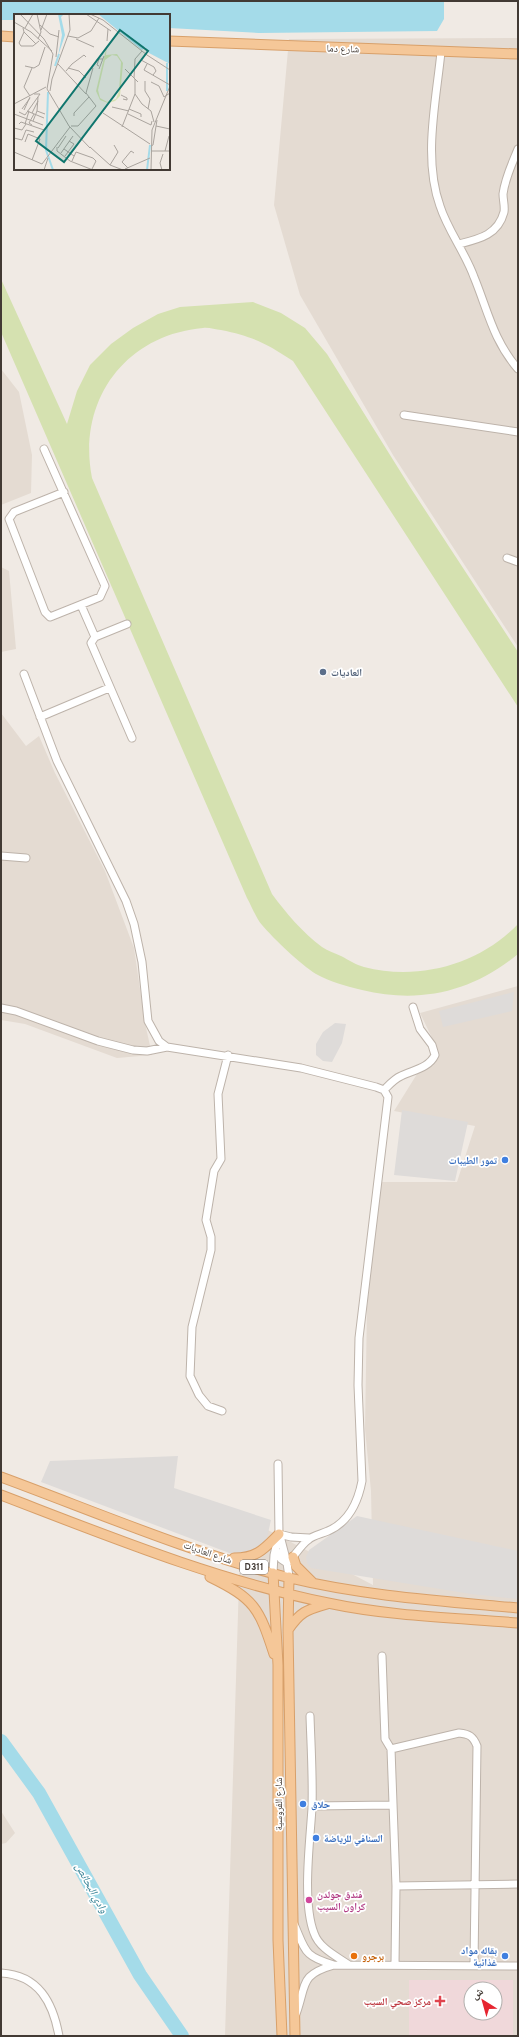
<svg xmlns="http://www.w3.org/2000/svg" width="519" height="2037" font-family="Overpass,'Noto Naskh Arabic',sans-serif">
	<style>
		.residential { fill: #e4dbd2; fill-rule: evenodd }
		.medical { fill: #f0d8da; fill-rule: evenodd }
		.green { fill: #d5e1b0 }
		.parking { fill: #dedbd9 }
		.water { fill: #a4dbe9 }
		.lines { fill: none; stroke-linecap: round; stroke-linejoin: round }
		.river { stroke: #a4dbe9; stroke-width: 14 }
		.minor-casing { stroke: #bdb3aa; stroke-width: 9 }
		.major-casing { stroke: #d8a06a; stroke-width: 11 }
		.minor { stroke: #fff; stroke-width: 7 }
		.major { stroke: #f5c798; stroke-width: 9 }
		.service-dot { fill: #5c6f8a; stroke: #fff; stroke-width: 1.5 }
		.shop-dot { fill: #3f7fe0; stroke: #fff; stroke-width: 1.5 }
		.hotel-dot { fill: #d1479c; stroke: #fff; stroke-width: 1.5 }
		.food-dot { fill: #e8710a; stroke: #fff; stroke-width: 1.5 }
		.health-dot { fill: #e0444e; stroke: #fff; stroke-width: 1.5 }
		.labels { text-anchor: middle; stroke-width: 3.5; stroke-linejoin: round; paint-order: stroke }
		.shield { fill: #fff; stroke: #7b7571; stroke-width: 1 }
		.shield-label { font-size: 9px; font-weight: bold; fill: #423a34 }
		.street-label { font-size: 10px; fill: #423a34; stroke: #fff }
		.service-label { font-size: 10px; font-weight: bold; fill: #4e5e75; stroke: #fff; text-anchor: start }
		.shop-label { font-size: 10px; font-weight: bold; fill: #366cbe; stroke: #fff; text-anchor: end }
		.hotel-label { font-size: 10px; font-weight: bold; fill: #b23c85; stroke: #fff; text-anchor: start }
		.food-label { font-size: 10px; font-weight: bold; fill: #c56008; stroke: #fff; text-anchor: start }
		.health-label { font-size: 10px; font-weight: bold; fill: #be3a42; stroke: #fff; text-anchor: end }
		.water-label { font-size: 11px; font-style: italic; fill: #348094; stroke: #fff }
		.inset-river { fill: none; stroke: #a4dbe9; stroke-width: 2 }
		.inset-road { fill: none; stroke: #aaa49e; stroke-width: 1 }
		.view { fill: #0f766e; fill-opacity: 0.15; stroke: #0f766e; stroke-width: 2 }
		.inset-edge { fill: none; stroke: #423a34; stroke-width: 2 }
	</style>
	<rect width="100%" height="100%" fill="#f0eae4"/>
	<path class="residential" d="M518 38V647L393 455 300 295 274 205 289 39Z
		M1 369 19 392 32 455 31 493 1 505Z
		M1 567 9 571 16 649 1 652Z
		M1 713 26 746 39 736 55 773 105 871 134 948 145 1023 152 1055 117 1058 25 1024 1 1020Z
		M518 986V2036H225L241 1516 373 1585 371 1491 365 1429 367 1307 380 1182H457L475 1126 394 1111 417 1074 438 1055 436 1046 420 1013ZM471 1989H495V2013H471Z
		M1 1811 15 1833 6 1843 1 1844Z"/>
	<path class="medical" d="M409 1980H513V2036H409ZM471 1989H495V2013H471Z"/>
	<path class="green" d="M1 279 67 424 77 391 90 365 111 344 133 328 158 314 180 307 253 302 281 313 305 328 327 354 410 487 518 652V707L293 361C267 344 252 336 221 330 215 330 209 327 203 328 124 335 77 402 92 478L272 894C286 913 303 933 322 947 328 951 335 953 341 956 349 960 356 965 364 967 418 981 479 965 518 924V954C472 992 420 1004 362 990 346 986 330 982 316 974 300 964 274 939 262 925 256 918 252 907 247 898L1 332Z"/>
	<path class="parking" d="M514 992 512 1011 443 1027 439 1011Z
		M335 1023 346 1024 342 1043 332 1062 323 1061 316 1055V1044L323 1032Z
		M402 1110 468 1122 455 1181 394 1175Z
		M178 1456 174 1488 271 1520 266 1542 248 1554H232L41 1482 50 1461Z
		M357 1516 518 1551V1599L471 1594 311 1568 307 1563 306 1557 309 1550Z"/>
	<path class="water" d="M1 1H444V19L437 31 259 33 169 28V15H15V20H1Z"/>
	<g class="lines">
		<path class="river" d="M1 1741 39 1793 140 1975 182 2036"/>
		<g class="minor-casing">
			<path id="minor" d="M441 52C436 102 423 158 440 206 448 231 465 252 474 277 488 311 493 340 518 369
				M459 244C479 239 498 235 504 212 505 206 503 200 503 194 505 178 512 164 518 149
				M404 415 518 432
				M44 449 105 586 100 597 50 617 45 612 9 519 14 512 64 492
				M507 558 518 562
				M81 605 95 637
				M127 624 95 637 91 643 132 738
				M24 674 57 761 126 901 134 924 142 962 148 1021 159 1041 167 1047 301 1068 376 1087 384 1090 388 1097 359 1338 358 1385 362 1481C358 1502 349 1522 328 1531 322 1534 313 1535 308 1540 300 1546 295 1556 287 1563L281 1559 276 1550
				M40 717 109 688
				M1 856 26 858
				M1 1008 16 1011 98 1041 133 1050 147 1051 167 1047
				M384 1090C389 1085 394 1079 401 1076 413 1070 429 1068 435 1055L432 1045 420 1029 413 1007
				M222 1411 208 1406 199 1395 190 1376 192 1327 211 1250V1237L206 1220 214 1171 221 1159 218 1094 228 1055
				M279 1534 291 1537 309 1538
				M280 1536 287 1563 289 1577
				M273 1573 274 1555 279 1534 278 1464
				M382 1656 385 1739 391 1749 396 1886 395 1964
				M310 1716C311 1747 313 1778 312 1808 310 1841 302 1902 314 1933 319 1948 336 1956 349 1965
				M391 1749 459 1733C469 1734 473 1736 477 1746L474 1964
				M312 1806 393 1805
				M396 1886 518 1884
				M294 1924C306 1951 303 1956 334 1965
				M1 1973C39 1975 53 2003 59 2036
				M296 2014C307 1984 299 1975 334 1965L518 1966"/>
		</g>
		<g class="major-casing">
			<path id="major" d="M1 36 15 37
				M169 41 518 54
				M1 1477C96 1512 191 1553 290 1578 364 1596 442 1601 518 1608
				M1 1495C108 1536 215 1580 328 1603 388 1616 457 1618 518 1623
				M293 1557 296 1566 312 1582
				M234 1558C257 1558 264 1549 279 1534
				M273 1573 278 1665V1940L282 2036
				M210 1577C255 1599 259 1608 274 1654
				M289 1577 288 1630 295 2036
				M288 1630C300 1612 306 1610 327 1604"/>
		</g>
		<use href="#minor" class="minor"/>
		<use href="#major" class="major"/>
	</g>
	<circle class="service-dot" cx="323" cy="672" r="4"/>
	<g class="shop-dot">
		<circle cx="505" cy="1160" r="4"/>
		<circle cx="303" cy="1804" r="4"/>
		<circle cx="316" cy="1838" r="4"/>
		<circle cx="505" cy="1956" r="4"/>
	</g>
	<circle class="hotel-dot" cx="309" cy="1900" r="4"/>
	<circle class="food-dot" cx="354" cy="1956" r="4"/>
	<path class="health-dot" d="M438 1995h4v4h4v4h-4v4h-4v-4h-4v-4h4z"/>
	<g class="labels">
		<rect class="shield" x="240" y="1560" width="28" height="14" rx="3"/>
		<g class="shield-label">
			<text x="254" y="1570">D311</text>
		</g>
		<g class="street-label">
			<text transform="translate(343 48) rotate(2)" y="4">شارع دما</text>
			<text transform="translate(208 1552) rotate(19)" y="4">شارع العاديات</text>
			<text transform="translate(278 1804) rotate(-90)" y="4">شارع الفروسية</text>
		</g>
		<g class="service-label">
			<text x="331" y="676">العاديات</text>
		</g>
		<g class="shop-label">
			<text x="497" y="1164">تمور الطيبات</text>
			<text x="311" y="1808" text-anchor="start">حلاق</text>
			<text x="324" y="1842" text-anchor="start">السنافي للرياضة</text>
			<text x="497" y="1954">بقاله مواد<tspan x="497" dy="12">غذائية</tspan></text>
		</g>
		<g class="hotel-label">
			<text x="317" y="1898">فندق جولدن<tspan x="317" dy="12">كراون السيب</tspan></text>
		</g>
		<g class="food-label">
			<text x="362" y="1960">برجرو</text>
		</g>
		<g class="health-label">
			<text x="431" y="2005">مركز صحي السيب</text>
		</g>
		<g class="water-label">
			<text transform="translate(92 1888) rotate(61)" y="4">وادي البحائص</text>
		</g>
	</g>
	<g transform="translate(14 14)">
		<rect width="156" height="156" fill="#f0eae4"/>
		<path d="M93 31 92 41 103 40 109 49 106 82 101 87 94 89 86 86 82 77ZM98 41 103 42 107 48 105 77 102 85 93 88 86 84 84 76 91 46Z" fill="#d5e1b0" fill-rule="evenodd"/>
		<path d="M44 0H50L47 3 51 21 44 42 48 21ZM84 0H156V50L135 39 131 33 128 36Z" fill="#a4dbe9"/>
		<path class="inset-river" d="M41 52 45 40M153 77V49M34 78 32 136 39 156M133 156 136 131"/>
		<path class="inset-road" d="M6 0 30 25 39 40 33 75 55 112 76 134M23 0 27 18 24 25M72 0 97 17M76 0 89 6 133 41 156 56M0 8 17 18 38 37M26 11 36 20 45 23M9 14 10 18 22 30M11 14 19 0M27 16 33 0M10 18 5 29 7 32H19L25 27M54 22 64 24 77 17 85 4M62 25 80 33M93 27 94 15M42 43 45 16M127 46 140 53 142 57 139 61M44 50 72 80M133 50 130 56 156 71M11 52 20 54 25 51 31 33M85 52 83 51 85 45H89M54 54 65 57 72 64M85 55 90 42M111 55 124 68M52 57 58 50 70 41 72 43M120 64 121 45 128 37M121 65V80L128 90 137 97 140 108M131 67V77L136 85 134 95M137 68 145 72 150 83 156 79M36 77 38 65 56 16 55 0M107 81 113 84V86L109 85M16 82 10 73 18 54M0 90 32 73M98 93 115 97M8 95 16 84M115 95 127 100V103M10 96 16 83M13 97 30 104M23 97 24 83M5 98 11 101 26 80H20M18 99 24 87M89 99 136 130M0 100 29 111M114 100 137 111 138 107M60 102V99L75 83M19 107 23 97 31 100M5 110 7 108 30 116M11 110 15 97M18 111 15 109 20 100M57 112H64L82 92 72 79 79 54M142 112 156 115M108 113 121 80M0 114 8 116 12 110M0 124 8 126 12 116 20 118M11 128 14 120 26 125 18 146M137 132 139 131 143 106M43 133V137L56 147 79 156M76 133 96 151 109 156M44 134 52 122M50 135 60 142M137 137H156M151 137 155 122M0 138 28 150M47 139 59 122M51 142 60 130 55 127M58 147 62 138 79 144 82 147 78 155M28 150 56 113M96 151 104 138 100 131M114 154 108 148 117 137 120 139M111 155 136 144M30 156 34 144M137 156 138 116 156 72M148 156 146 149 149 140"/>
		<path class="view" d="M106 16 134 37 50 148 22 127Z"/>
		<rect width="156" height="156" class="inset-edge"/>
	</g>
	<rect width="519" height="2037" fill="none" stroke="#423a34" stroke-width="4"/>
	<g transform="translate(483 2001) rotate(323)"><circle r="19" fill="#ffffff" stroke="#b3b0ae"/>
	<path d="M0-3L7 15L0 10L-7 15Z" fill="#e62530"/>
	<text y="-6" font-size="11" font-weight="bold" text-anchor="middle" fill="#423a34">ش</text>
	</g>
</svg>
